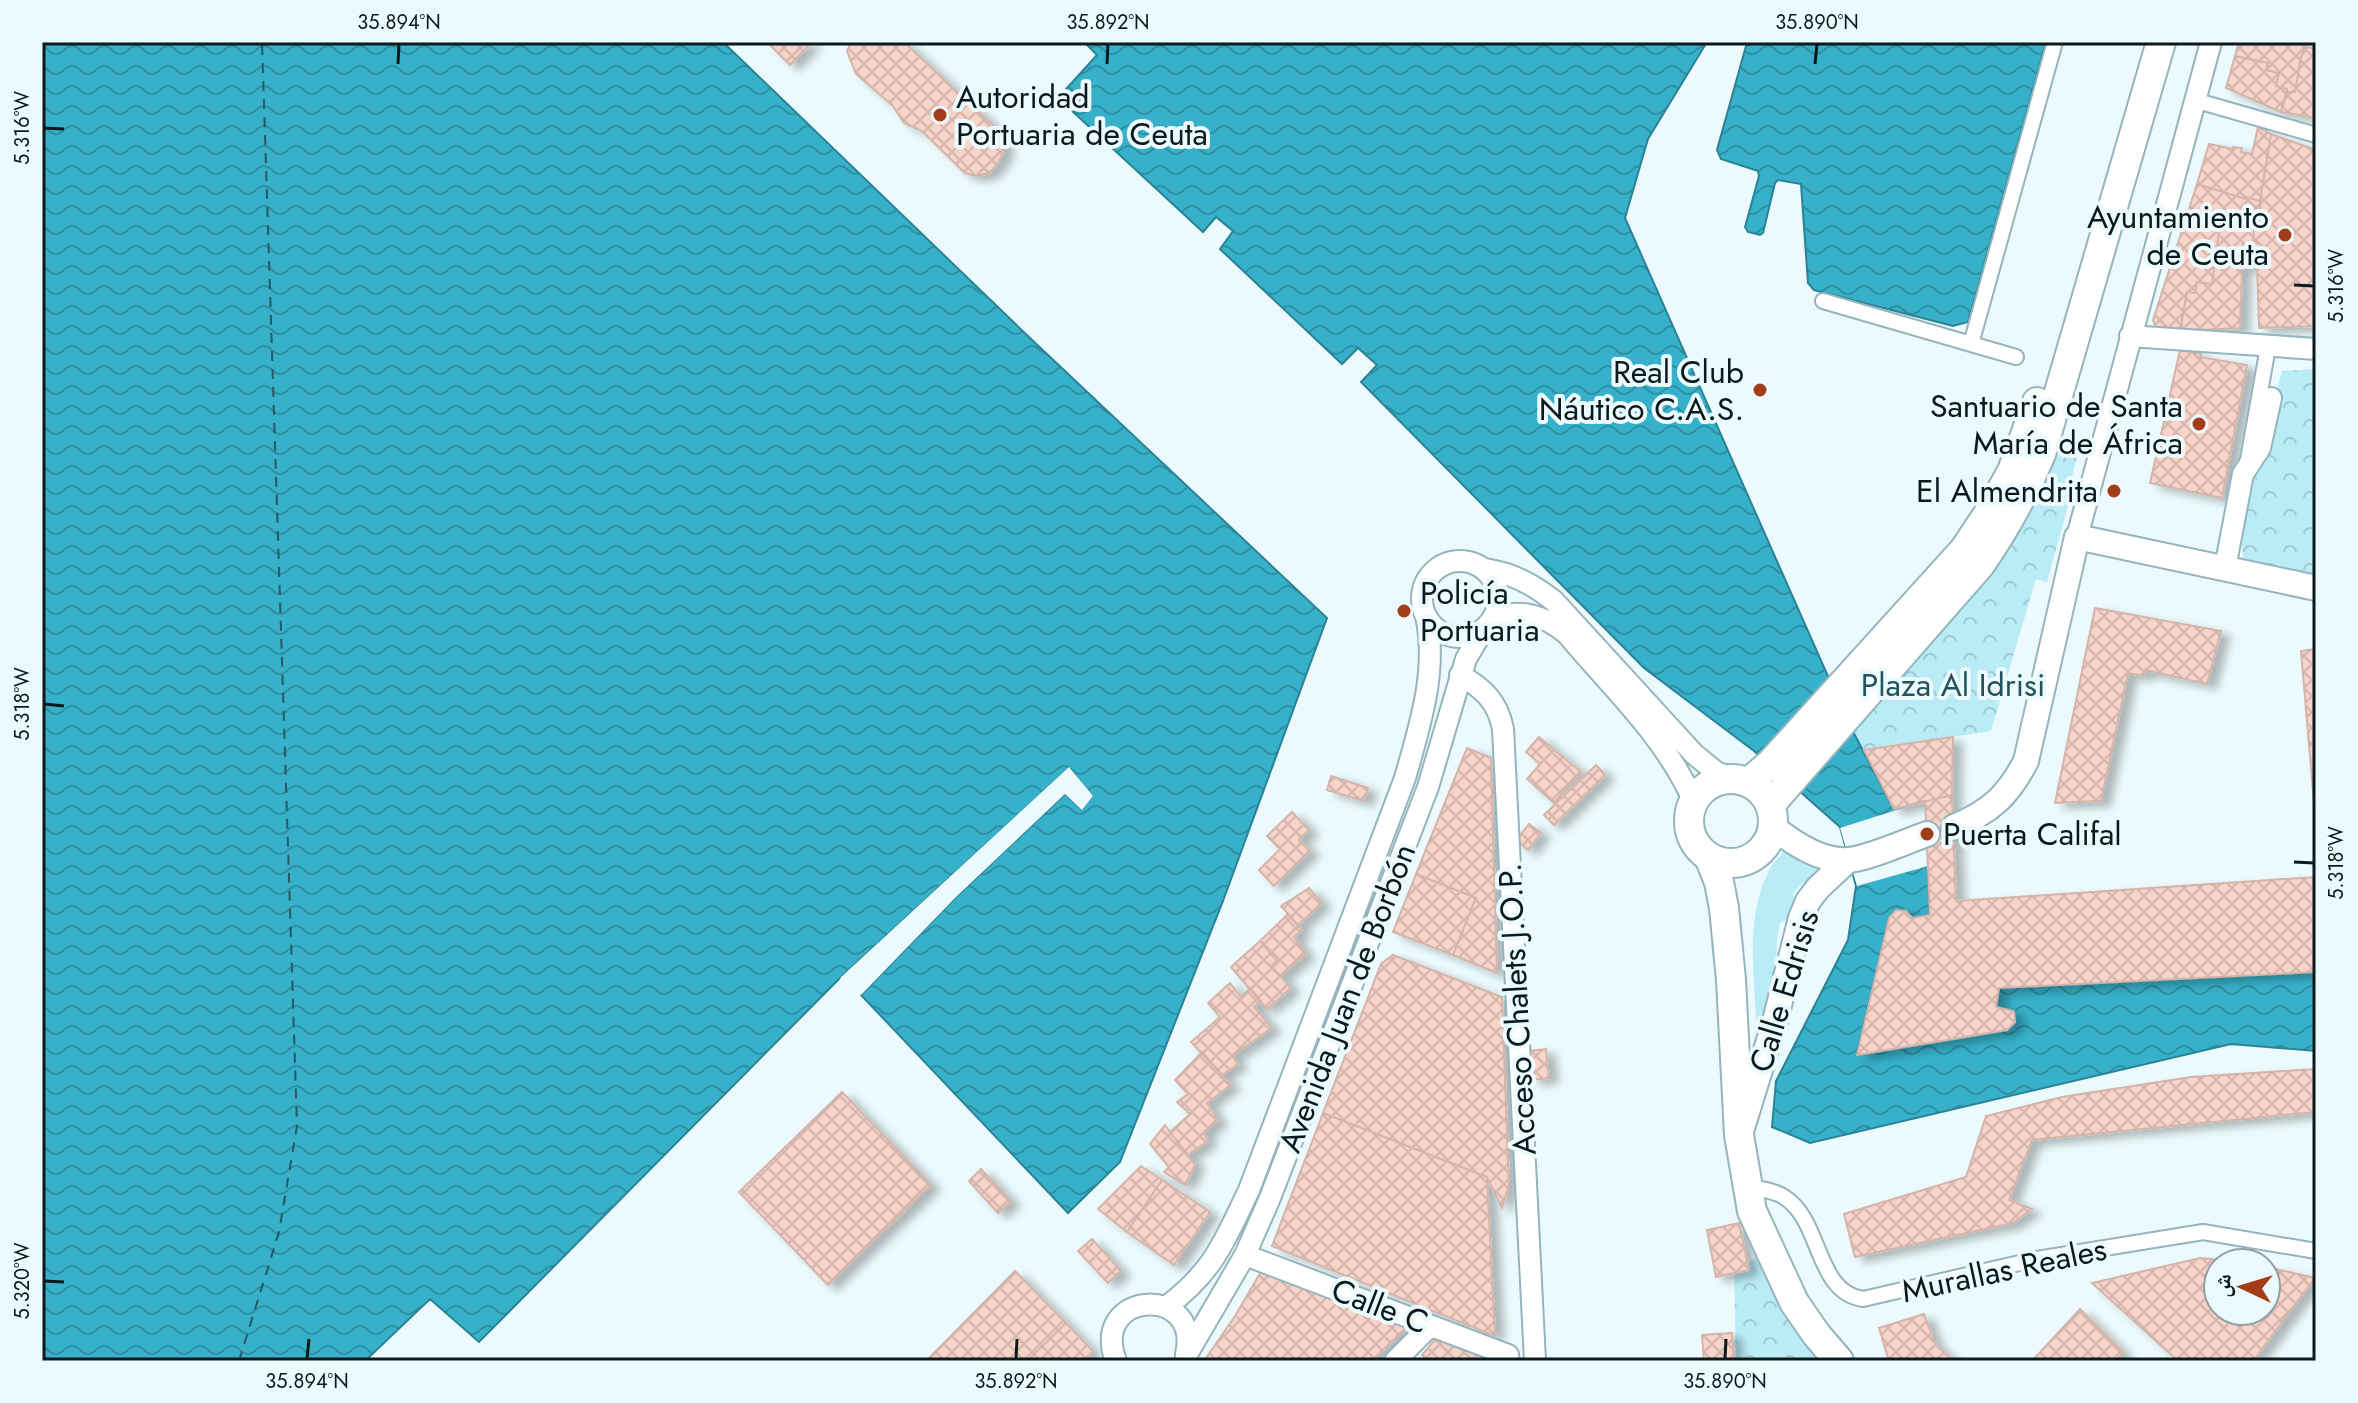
<svg xmlns="http://www.w3.org/2000/svg" width="2358" height="1403" font-family="Jost,'Noto Naskh Arabic',sans-serif">
	<style>
		.grass { fill: #baecf8 }
		.park { fill: url(#park-crowns) }
		.water { fill: url(#water-waves); stroke: #2a8395; stroke-width: 2 }
		.pier { fill: #ecfafd }
		.lines { fill: none; stroke-linecap: round; stroke-linejoin: round }
		.ferry { stroke: #275863; stroke-width: 2; stroke-dasharray: 10 8; stroke-linecap: butt }
		.building { fill: url(#building-cross-hatch); stroke: #d3b4ab; stroke-width: 2; filter: url(#shadow) }
		.pedestrian-casing { stroke: #94b5bd; stroke-width: 18 }
		.minor-casing { stroke: #94b5bd; stroke-width: 24 }
		.tertiary-casing { stroke: #94b5bd; stroke-width: 28 }
		.secondary-casing { stroke: #94b5bd; stroke-width: 32 }
		.pedestrian { stroke: #fff; stroke-width: 14 }
		.minor { stroke: #fff; stroke-width: 20 }
		.tertiary { stroke: #fff; stroke-width: 24 }
		.secondary { stroke: #fff; stroke-width: 28 }
		.ticks { fill: none; stroke: #0c191c; stroke-width: 3 }
		.poi-dot { fill: #a23c19; stroke: #ecfafd; stroke-width: 3 }
		.labels { text-anchor: middle; stroke-width: 8; stroke-linejoin: round; paint-order: stroke }
		.poi-label { font-size: 32px; fill: #0c191c; stroke: #ecfafd; text-anchor: end }
		.park-label { font-size: 32px; fill: #21525d; stroke: #ecfafd }
		.street-label { font-size: 32px; fill: #0c191c; stroke: #ecfafd }
		.neatline { fill: none; stroke: #0c191c; stroke-width: 3 }
		.ticks-label { font-size: 20px; text-anchor: middle; fill: #0c191c }
	</style>
	<defs>
		<pattern id="park-crowns" width="20" height="18" patternUnits="userSpaceOnUse" patternTransform="scale(2)"><rect width="20" height="18" fill="#baecf8"/><path d="M2 6a3 3 0 1 1 6 0M12 15a3 3 0 1 1 6 0" fill="none" stroke="#9fcad4"/></pattern>
		<pattern id="water-waves" width="16" height="10" patternUnits="userSpaceOnUse" patternTransform="scale(2)"><rect width="16" height="10" fill="#37b1c9"/><path d="M0 5q4-4 8 0t8 0" fill="none" stroke="#2d8fa2"/></pattern>
		<pattern id="building-cross-hatch" width="8" height="8" patternUnits="userSpaceOnUse" patternTransform="scale(2)"><rect width="8" height="8" fill="#f7d3c8"/><path d="M0 0l8 8M0 8l8-8" fill="none" stroke="#d3b5ab"/></pattern>
		<filter id="shadow"><feDropShadow dx="9" dy="5" stdDeviation="4" flood-color="#0004"/></filter>
	</defs>
	<rect width="100%" height="100%" fill="#ecfafd"/>
	<path class="grass" d="M1787 848 1796 859 1818 868C1812 880 1799 883 1793 894L1798 915 1780 923 1777 940 1776 974 1762 1024H1758L1756 1021C1754 971 1745 913 1771 867 1775 860 1782 854 1787 848Z"/>
	<path class="park" d="M2316 369V575L2244 564 2241 540 2260 456 2282 371Z
		M2053 441 2079 450 2067 495 2069 502 2047 582 2036 579 1991 731 1864 750 1852 731Z
		M1756 1258 1776 1298 1832 1361H1736L1734 1269Z"/>
	<path class="water" d="M42 42H723L1031 339 1327 618 1223 901 1120 1162 1068 1213 861 995 956 897 1065 794 1082 809 1092 796 1069 768 840 978 479 1342 430 1299 365 1361H42Z
		M1084 42H1707L1648 139 1625 218 1850 726 1894 809 1925 801 1930 915 1912 918 1906 911 1896 910 1889 918 1857 1054 2007 1030 2015 1022 2014 1011 1996 1007 1999 988 2316 972V1051L2231 1044 1810 1143 1772 1127 1776 1081 1848 940 1856 886 1840 827 1754 751 1644 668 1361 382 1377 365 1358 348 1342 364 1220 249 1233 231 1216 217 1203 232 1058 98 1097 55Z
		M1754 42H2046L1968 322 1953 326 1814 290 1808 283 1801 184 1778 180 1775 183 1763 233 1760 235 1748 232 1745 227 1759 176 1758 171 1721 159 1717 150 1746 46Z"/>
	<path class="pier" d="M1069 767 1093 796 1082 810 1065 794 956 897 861 995 858 993 953 895 1063 791H1068L1081 804 1087 796 1068 773 843 980 840 978Z
		M1925 801 1928 866 1857 886 1840 828Z"/>
	<g class="lines">
		<path class="ferry" d="M239 1361 279 1232 297 1126 262 42"/>
	</g>
	<path class="building" d="M767 42H812L790 65Z
		M851 42H904L997 129 1003 140 1004 152 997 165 989 173 976 176 965 173 922 131 904 123 893 106 856 74 847 51Z
		M2239 42H2308L2301 57 2295 92H2287V89L2276 86 2279 73 2266 70 2268 63 2235 56Z
		M2307 47 2316 49V118L2281 112 2287 92H2295L2301 57Z
		M2235 56 2268 63 2266 70 2279 73 2276 86 2287 89 2281 112 2226 88Z
		M2258 127 2271 134 2260 201 2246 197V199L2197 184 2209 144 2233 149V147L2242 148 2241 152 2252 154Z
		M2271 134 2316 150V326L2259 328 2257 266H2242L2243 243H2257V240H2253L2255 218 2259 219 2262 188Z
		M2197 184 2246 199V197L2260 201 2259 219 2255 218 2254 229 2242 228 2245 218 2232 214 2228 230 2186 218Z
		M2232 214 2245 218 2242 228 2254 229 2253 240H2257V243H2243L2240 328 2180 331 2187 292 2195 293 2197 282 2212 284 2214 267 2222 268 2223 257H2215L2220 228 2228 230Z
		M2186 218 2220 228 2215 257H2223L2222 268 2214 267 2212 284 2197 282 2195 293 2187 292 2180 329 2156 328 2153 320Z
		M2180 350 2201 354 2200 357 2247 365 2222 498 2150 483Z
		M2095 608 2221 631 2207 684 2145 670 2144 676 2128 673 2101 801 2055 803Z
		M2316 649V827L2301 651Z
		M1539 737 1581 772 1554 803 1527 779 1540 764 1526 752Z
		M1953 737 1952 795 1894 809 1864 750Z
		M1953 737 1952 795 1956 901 2316 877V972L1999 988 1996 1007 2014 1011 2015 1022 2007 1030 1857 1055 1889 918 1896 910 1906 911 1912 918 1930 915 1925 801 1894 809 1864 750Z
		M1467 748 1491 758 1497 973 1453 955 1476 898 1416 874Z
		M1596 765 1605 775 1554 825 1544 815Z
		M1331 776 1368 788 1364 801 1327 790Z
		M1292 812 1309 830 1299 840 1310 851 1274 886 1259 870 1280 849 1267 836Z
		M1529 824 1541 833 1528 850 1516 840Z
		M1416 874 1476 898 1453 955 1393 932Z
		M1309 888 1322 903 1298 925 1281 906Z
		M1288 914 1302 930 1294 937 1306 954 1280 976 1271 966 1277 961 1260 941Z
		M1260 941 1277 961 1271 966 1291 988 1267 1009 1231 967Z
		M1393 955 1502 997 1509 1185 1502 1208 1487 1177 1323 1113 1381 964Z
		M1230 983 1241 997 1250 988 1261 1001 1254 1007 1272 1028 1232 1056 1238 1064 1222 1075 1191 1042 1220 1017 1208 1003Z
		M1546 1049 1549 1078 1532 1080 1529 1051Z
		M1202 1052 1231 1085 1207 1103 1218 1120 1204 1133 1208 1141 1188 1155 1170 1132 1190 1114 1177 1102 1188 1094 1175 1080Z
		M2316 1069V1112L2032 1140 2009 1200 2032 1209 2013 1223 1855 1257 1844 1214 1966 1177 1986 1116 2062 1097 2191 1077Z
		M842 1092 931 1185 828 1285 739 1192Z
		M1323 1113 1487 1177 1495 1336 1272 1246Z
		M1165 1125 1195 1165 1185 1185 1164 1172 1169 1167 1150 1144Z
		M1141 1166 1162 1180 1127 1232 1098 1209Z
		M981 1169 1011 1201 998 1213 969 1181Z
		M1162 1180 1210 1212 1174 1265 1127 1232Z
		M1739 1223 1749 1270 1716 1277 1707 1230Z
		M1092 1239 1121 1271 1108 1283 1078 1251Z
		M2200 1258 2248 1263H2218V1311H2266V1267L2315 1278 2253 1361H2178L2092 1283Z
		M1262 1270 1407 1327 1371 1361H1204L1235 1316Z
		M1015 1271 1066 1323 1027 1361H926Z
		M2080 1309 2123 1352 2119 1357 2115 1361H2032Z
		M1924 1314 1935 1344 1953 1361H1889L1879 1328Z
		M1066 1323 1093 1351 1083 1361H1027Z
		M1732 1333 1734 1361H1704L1702 1335Z
		M1438 1336 1494 1361H1429L1422 1355Z"/>
	<g class="lines">
		<g class="pedestrian-casing">
			<path id="pedestrian" d="M2194 100 2316 135
				M1823 301 2016 357
				M1971 344 2055 42
				M2248 460 2268 347
				M1747 1187C1759 1189 1774 1190 1784 1197 1822 1220 1815 1292 1863 1299L2037 1259 2203 1232 2316 1251"/>
		</g>
		<g class="minor-casing">
			<path id="minor" d="M2130 336 2316 349
				M2077 537 2211 42
				M1422 599a38 38 0 1 1 76 0a38 38 0 1 1-76 0Z
				M2225 568 2243 474 2260 448 2271 398
				M1484 569C1512 573 1532 584 1554 601L1694 754 1716 772 1732 778
				M1495 616C1523 610 1544 615 1567 634 1612 688 1665 736 1694 802
				M1460 675C1483 688 1498 702 1503 729L1535 1361
				M1245 1255 1508 1355 1509 1361
				M1166 1307C1214 1271 1224 1242 1249 1190L1405 778C1420 725 1438 670 1426 616
				M1186 1356 1245 1255 1270 1198 1428 787 1466 659 1483 630
				M1116 1361C1089 1290 1202 1284 1186 1354
				M1395 1361 1430 1326"/>
		</g>
		<g class="tertiary-casing">
			<path id="tertiary" d="M1773 827C1793 843 1821 862 1848 860 1867 859 1907 841 1927 834
				M1954 827C1990 812 2008 796 2026 761L2077 537 2316 588
				M1742 1128 1775 1021 1801 918 1808 901 1818 888 1848 860"/>
		</g>
		<g class="secondary-casing">
			<path id="secondary" d="M1689 821a42 42 0 1 1 84 0a42 42 0 1 1-84 0Z
				M1749 782 1771 763 1964 550 1990 511 2012 471 2037 402
				M1770 805 1980 565C2005 529 2024 495 2041 454L2161 42
				M1709 857 1719 882 1724 908 1731 980 1739 1135 1752 1211 1794 1302 1816 1334 1839 1361"/>
		</g>
		<use href="#pedestrian" class="pedestrian"/>
		<use href="#minor" class="minor"/>
		<use href="#tertiary" class="tertiary"/>
		<use href="#secondary" class="secondary"/>
	</g>
	<path class="ticks" d="M398 64 399 44M1107 64 1108 44M1815 64 1817 44M44 128 64 129M2294 285 2314 286M44 704 64 706M2294 862 2314 863M44 1281 64 1282M307 1359 309 1339M1016 1359 1017 1339M1725 1359 1726 1339"/>
	<g class="poi-dot">
		<circle cx="940" cy="115" r="8"/>
		<circle cx="2285" cy="235" r="8"/>
		<circle cx="1760" cy="390" r="8"/>
		<circle cx="2199" cy="424" r="8"/>
		<circle cx="2114" cy="491" r="8"/>
		<circle cx="1404" cy="611" r="8"/>
		<circle cx="1927" cy="834" r="8"/>
	</g>
	<g class="labels">
		<g class="poi-label">
			<text x="956" y="108" text-anchor="start">Autoridad<tspan x="956" dy="37">Portuaria de Ceuta</tspan></text>
			<text x="2269" y="228">Ayuntamiento<tspan x="2269" dy="37">de Ceuta</tspan></text>
			<text x="1744" y="383">Real Club<tspan x="1744" dy="37">Náutico C.A.S.</tspan></text>
			<text x="2183" y="417">Santuario de Santa<tspan x="2183" dy="37">María de África</tspan></text>
			<text x="2098" y="502">El Almendrita</text>
			<text x="1420" y="604" text-anchor="start">Policía<tspan x="1420" dy="37">Portuaria</tspan></text>
			<text x="1943" y="845" text-anchor="start">Puerta Califal</text>
		</g>
		<g class="park-label">
			<text x="1953" y="696">Plaza Al Idrisi</text>
		</g>
		<g class="street-label">
			<text transform="translate(1784 991) rotate(-73)" y="11">Calle Edrisis</text>
			<text transform="translate(1347 998) rotate(-69)" y="11">Avenida Juan de Borbón</text>
			<text transform="translate(1517 1009) rotate(-93)" y="11">Acceso Chalets J.O.P.</text>
			<text transform="translate(2004 1270) rotate(-12)" y="11">Murallas Reales</text>
			<text transform="translate(1380 1306) rotate(21)" y="11">Calle C</text>
		</g>
	</g>
	<rect width="2358" height="1403" fill="none" stroke="#ecfafd" stroke-width="88"/>
	<g transform="translate(2242 1287) rotate(274)"><circle r="38" fill="#ecfafd" stroke="#92a0a3" stroke-width="2"/>
	<path d="M0-6L14 30L0 20L-14 30Z" fill="#a23c19"/>
	<text y="-12" font-size="22" font-weight="bold" text-anchor="middle" fill="#0c191c">ش</text>
	</g>
	<rect x="44" y="44" width="2270" height="1315" class="neatline"/>
	<g class="ticks-label">
		<text x="399" y="29">35.894°N</text>
		<text x="1108" y="29">35.892°N</text>
		<text x="1817" y="29">35.890°N</text>
		<text transform="translate(22 128) rotate(-90)" y="7">5.316°W</text>
		<text transform="translate(2336 286) rotate(-90)" y="7">5.316°W</text>
		<text transform="translate(22 704) rotate(-90)" y="7">5.318°W</text>
		<text transform="translate(2336 863) rotate(-90)" y="7">5.318°W</text>
		<text transform="translate(22 1281) rotate(-90)" y="7">5.320°W</text>
		<text x="307" y="1388">35.894°N</text>
		<text x="1016" y="1388">35.892°N</text>
		<text x="1725" y="1388">35.890°N</text>
	</g>
</svg>
